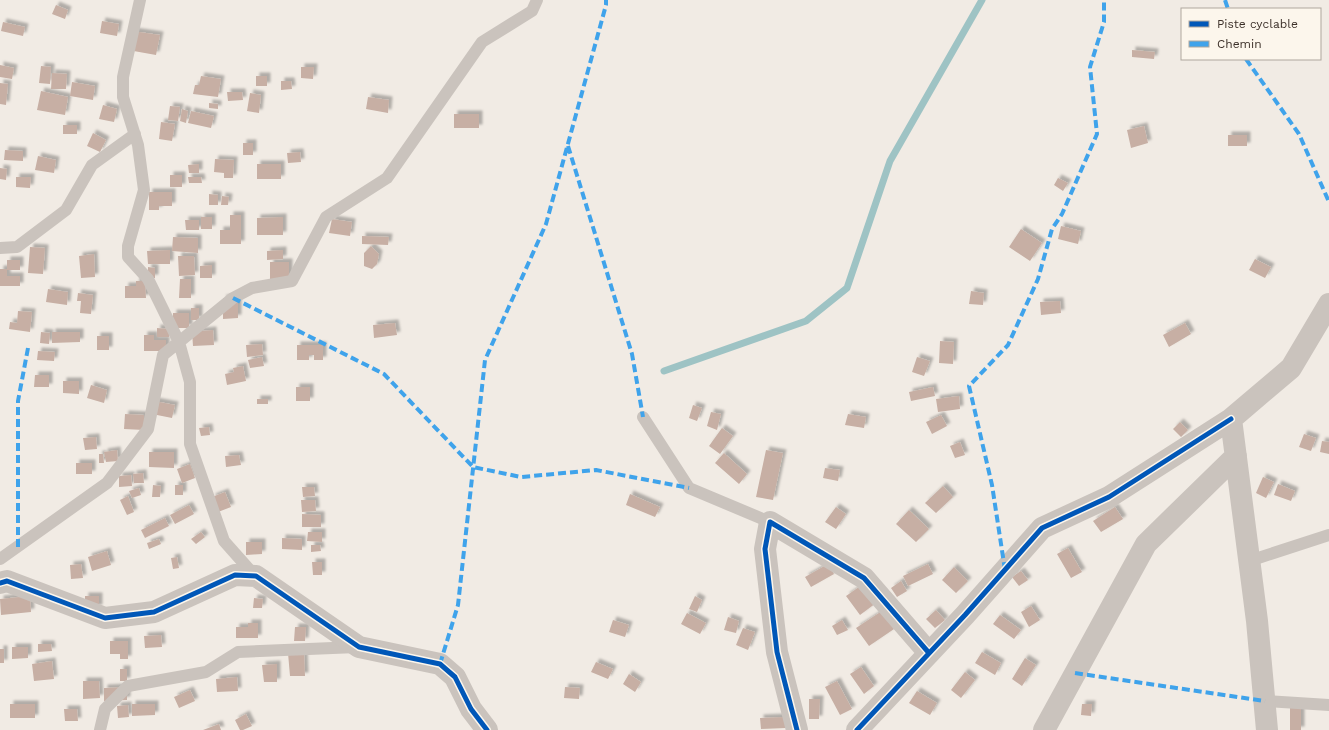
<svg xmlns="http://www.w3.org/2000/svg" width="1329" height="730" font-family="'Work Sans',sans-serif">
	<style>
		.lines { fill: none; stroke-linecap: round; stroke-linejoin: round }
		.stream { stroke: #9ec3c4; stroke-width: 7 }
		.building { fill: #c7afa4; filter: url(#shadow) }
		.lane { stroke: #cac3bd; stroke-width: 12 }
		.street { stroke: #cac3bd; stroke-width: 22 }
		.quiet { stroke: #3fa3eb; stroke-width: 4; stroke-dasharray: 8 4; stroke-linecap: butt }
		.cycleway-casing { stroke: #fcf6ec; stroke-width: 8 }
		.cycleway { stroke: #0057b8; stroke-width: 5 }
	</style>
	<defs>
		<filter id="shadow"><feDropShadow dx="3.5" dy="-3.5" stdDeviation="1" flood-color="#0004"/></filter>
	</defs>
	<rect width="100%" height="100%" fill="#f1ebe4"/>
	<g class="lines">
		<path class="stream" d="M664 371 806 321 847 288 890 161 982 0"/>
	</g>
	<path class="building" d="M56 5 68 10 65 19 52 14Z
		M102 21 119 24 117 36 100 33Z
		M3 22 25 27 23 36 1 31Z
		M132 31 160 35 156 55 128 50Z
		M1132 50 1155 52 1154 59 1132 57Z
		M0 65 14 68 12 79 0 77Z
		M41 66 51 67 50 84 39 83Z
		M301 67H314L313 79 301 78Z
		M52 73 67 74 66 89H51Z
		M201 76 221 79 218 97 193 94 195 85H199Z
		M256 76H267V86H256Z
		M281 81H291L292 89 281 90Z
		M72 82 95 86 93 100 70 96Z
		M0 83 8 84 6 105 0 104Z
		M41 91 68 97 65 115 37 110Z
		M227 92H242L243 100 228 101Z
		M250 93 261 95 259 113 247 111Z
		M368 97 389 100 388 113 366 109Z
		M209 103 218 104V109L209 108Z
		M103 105 117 109 114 122 99 119Z
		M170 106 180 107 178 121 168 120Z
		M182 109 188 111 186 123 180 121Z
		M191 111 214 116 211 128 188 123Z
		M454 114H479V128H454Z
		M161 122 175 124 172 141 159 139Z
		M63 125H77V134H63Z
		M1144 126 1148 143 1131 148 1127 130Z
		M93 133 106 140 100 152 87 146Z
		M1228 135H1247V146H1228Z
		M243 143H253V155H243Z
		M5 150 23 151V161L4 160Z
		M300 152 301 162 288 163 287 153Z
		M38 156 56 160 54 173 35 170Z
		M215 159 234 160 233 178H224V173L214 172Z
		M199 164V173H189L188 165Z
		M257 164H281V179H257Z
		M0 168 7 169 6 180 0 179Z
		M170 175H182V187H170Z
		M16 177H31L30 188 16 187Z
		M188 177H201L202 183H189Z
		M1058 178 1068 183 1063 191 1054 185Z
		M149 192H172V206H159V210H149Z
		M209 194 218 195V205H209Z
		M222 196 229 197 228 205H221Z
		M230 215H241V244H220V230H230Z
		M201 217H212V229H201Z
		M283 217V235H257V218Z
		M332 219 352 222 350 236 329 233Z
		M185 220H199V230H186Z
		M1061 226 1081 231 1078 244 1058 239Z
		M1021 229 1042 243 1030 261 1009 247Z
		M362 236 389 237 388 245 362 244Z
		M173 237 198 238V253L172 251Z
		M371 246 379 254 377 264 372 269 364 266V253Z
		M30 247 45 248 43 274 28 273Z
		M170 250V264H148L147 251Z
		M283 250V259L267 260V251Z
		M94 254 95 277 81 278 79 256Z
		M178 256H194L195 275 179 276Z
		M1255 259 1271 267 1265 278 1249 270Z
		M7 260H20V270H7Z
		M270 262H289V279H270Z
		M212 265V278H200V266Z
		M148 267 155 268V278H148Z
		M0 269H7V276H20V286H0Z
		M180 279H191V298H179Z
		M136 281H145L146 298H125V286H136Z
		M48 289 68 292 67 305 46 302Z
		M971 291 984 293 983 305 969 304Z
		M78 293 93 295 91 314 80 313 81 301H77Z
		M223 298H238V318L223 319Z
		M1060 301 1061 313 1041 315 1040 302Z
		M191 308H199V320H191Z
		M18 311 32 312 30 332 9 329 10 322 17 323Z
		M173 313H189V328H173Z
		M395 323 397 335 374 338 373 325Z
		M1185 323 1191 334 1169 347 1163 335Z
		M157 328 169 329V337H157Z
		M213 330 214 345 193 346 192 332Z
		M41 332 50 333 49 344 40 343Z
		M52 332H80V342L52 343Z
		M144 335H154V340H166V351H144Z
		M97 336H109V350H97Z
		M940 341 954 342 953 364 939 363Z
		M262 344 263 355 247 357 246 345Z
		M297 345H323V360H314V355H309V360H297Z
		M38 351 55 352 54 361 37 360Z
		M262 357 264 366 250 368 248 360Z
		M917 357 930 361 924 376 912 372Z
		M243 366 246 381 227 385 225 374 234 372 233 368Z
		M35 375H49V387H34Z
		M63 381H79V394L63 393Z
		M91 385 107 390 104 403 87 398Z
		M296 387H310V401H296Z
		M933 387 935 396 911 401 909 392Z
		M959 396 960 409 938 412 936 399Z
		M257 399H268V404H257Z
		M154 401 175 405 172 418 152 414Z
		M693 405 702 408 697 421 689 418Z
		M711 412 721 414 717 430 707 426Z
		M125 414 144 415V430L124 429Z
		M848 414 866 417 864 428 845 425Z
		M941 415 947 426 932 434 926 422Z
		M1180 422 1188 430 1181 437 1173 429Z
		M209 427 210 435 201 436 199 428Z
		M722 428 733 436 720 454 709 446Z
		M1304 434 1316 438 1311 451 1299 447Z
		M96 437 97 449 85 450 83 438Z
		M1322 441 1329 442V454L1320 452Z
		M960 442 965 455 955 458 950 446Z
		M117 450 118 461 106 462 104 452Z
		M766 450 783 453 773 500 756 497Z
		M149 452H174V468L149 467Z
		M724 453 747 474 739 484 715 463Z
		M99 454H103L104 463H99Z
		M239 455 241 465 226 467 225 456Z
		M76 463H92V474H76Z
		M190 464 195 478 182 483 177 469Z
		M825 468 840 470 838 481 823 478Z
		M143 473 144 483H134L133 474Z
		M131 475 132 486 119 487V476Z
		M1263 477 1274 482 1266 498 1256 493Z
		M1278 484 1295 491 1291 501 1274 495Z
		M153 485 161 486 160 497H152Z
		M175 485H183V495H175Z
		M943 486 953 497 936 513 925 503Z
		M302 487H314L315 496 303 497Z
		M139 488 141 495 132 498 129 491Z
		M225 492 231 507 218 512 212 497Z
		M630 494 660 507 655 517 626 505Z
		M128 496 134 512 127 515 120 500Z
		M301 500H315L316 511 302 512Z
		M189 505 194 514 175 524 170 515Z
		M836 507 846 514 836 529 825 522Z
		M1115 507 1123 519 1101 532 1093 521Z
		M909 510 929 529 916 542 896 524Z
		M302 514 321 515V527H302Z
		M165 518 169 526 145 538 141 530Z
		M201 532 205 537 196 544 191 539Z
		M308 532H322V542L307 541Z
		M282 538 302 539V550L282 549Z
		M159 539 161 544 149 549 147 543Z
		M246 542H262V554L246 555Z
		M311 545H320L321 551 311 552Z
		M1068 548 1082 572 1071 578 1057 554Z
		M107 551 111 565 92 571 88 557Z
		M177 557 179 568 173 569 171 558Z
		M312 562H322V575H313Z
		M81 564 83 578 71 579 70 565Z
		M828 564 834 574 811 587 805 577Z
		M928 564 933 574 908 586 903 576Z
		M954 567 968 581 956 593 942 580Z
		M1021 571 1028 580 1019 586 1012 577Z
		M901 581 907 591 897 597 891 588Z
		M862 585 876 603 860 615 846 596Z
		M30 596 31 612 1 615 0 599Z
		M85 596H99V608L85 609Z
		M695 596 702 600 697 612 689 609Z
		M254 598 263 599 262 608H253Z
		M1031 606 1040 620 1029 627 1021 612Z
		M936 610 945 620 935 628 926 619Z
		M882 611 894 629 869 646 856 628Z
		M687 613 706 623 700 634 681 624Z
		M1000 615 1021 630 1014 639 993 624Z
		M728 617 739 621 736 633 724 630Z
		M613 620 629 625 625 637 609 632Z
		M842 620 848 630 837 635 832 626Z
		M248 623H258V638H236V627H248Z
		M295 627H306L305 641H294Z
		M743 628 755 632 748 650 736 645Z
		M161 635 162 647 145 648 144 636Z
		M110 641H128V659H120V654H110Z
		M38 644H51L52 651 38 652Z
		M12 647H28V658L12 659Z
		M0 649H4V663H0Z
		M304 652 305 676H290L288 653Z
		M982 652 1001 663 995 675 975 663Z
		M1025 658 1036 665 1022 686 1012 679Z
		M52 661 54 679 34 681 32 664Z
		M596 662 613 669 608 679 591 672Z
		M277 664V682H264L262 665Z
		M861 667 874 686 864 694 850 674Z
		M120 669H127V681H120Z
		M965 672 975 680 961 698 951 690Z
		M629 674 641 682 635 692 623 684Z
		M237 677 238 691 217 692 216 679Z
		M83 681H99L100 698 83 699Z
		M837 681 852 709 840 715 825 687Z
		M127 687V700L104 701V688Z
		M565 687 580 688 579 699 564 698Z
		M190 690 195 701 179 708 174 697Z
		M917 691 937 703 930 715 909 703Z
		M809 699H820L819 719H809Z
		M10 704H35V718H10Z
		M132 704H155V715L132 716Z
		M1082 704H1092L1091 716 1081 715Z
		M128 705 129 717 118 718 117 706Z
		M1290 707H1301V730H1290Z
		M64 709H77L78 721H65Z
		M246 714 252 726 243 730H240L235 720Z
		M785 717 786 728 761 729 760 718Z
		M219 724 221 730H203Z"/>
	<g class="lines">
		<path class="lane" d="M140 0 123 77V97L138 145 144 190 128 246V257L148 279 179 342 190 382V444L224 541 255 576
			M0 248 17 247 66 210 92 165 135 134
			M643 417 689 488 770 522
			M0 559 107 483 148 429 163 355 233 298 252 288 292 281 326 217 387 178 482 42 532 11 537 0
			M1249 561 1329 535
			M1265 701 1329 705
			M100 730 105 709 128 686 206 672 238 652 357 647"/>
		<path class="street" d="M0 583 7 581 105 618 154 612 235 575 256 576 359 647 440 664 455 677 471 709 487 730
			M797 730 777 652 765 549 770 522 864 578 929 653
			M857 730 965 615 1042 528 1109 497 1231 419
			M1044 730 1146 544 1236 456
			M1267 730 1257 621 1231 419 1291 368 1329 304"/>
		<path class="quiet" d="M1225 0 1228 9
			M1246 59 1299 134 1329 202
			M568 146 632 354 643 417
			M233 298 384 374 473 467 521 477 596 470 689 488
			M18 547V401L28 348
			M1005 570 992 485 969 386 1008 345 1038 279 1052 229 1062 214 1097 134 1090 67 1104 22V0
			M440 664 458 605 485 360 546 224 606 5V0
			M1075 673 1265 701"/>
		<g class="cycleway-casing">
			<path id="cycleway" d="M0 583 7 581 105 618 154 612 235 575 256 576 359 647 440 664 455 677 471 709 487 730
				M797 730 777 652 765 549 770 522 864 578 929 653
				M857 730 965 615 1042 528 1109 497 1231 419"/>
		</g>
		<use href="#cycleway" class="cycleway"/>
	</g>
	<rect x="1181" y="8" width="140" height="52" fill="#fcf6ec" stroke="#afa79e"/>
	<rect x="1189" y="21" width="20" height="6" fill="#0057b8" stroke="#afa79e"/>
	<text x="1217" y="28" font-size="12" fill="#3c3029">Piste cyclable</text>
	<rect x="1189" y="41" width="20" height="6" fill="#3fa3eb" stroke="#afa79e"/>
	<text x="1217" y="48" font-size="12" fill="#3c3029">Chemin</text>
</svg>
